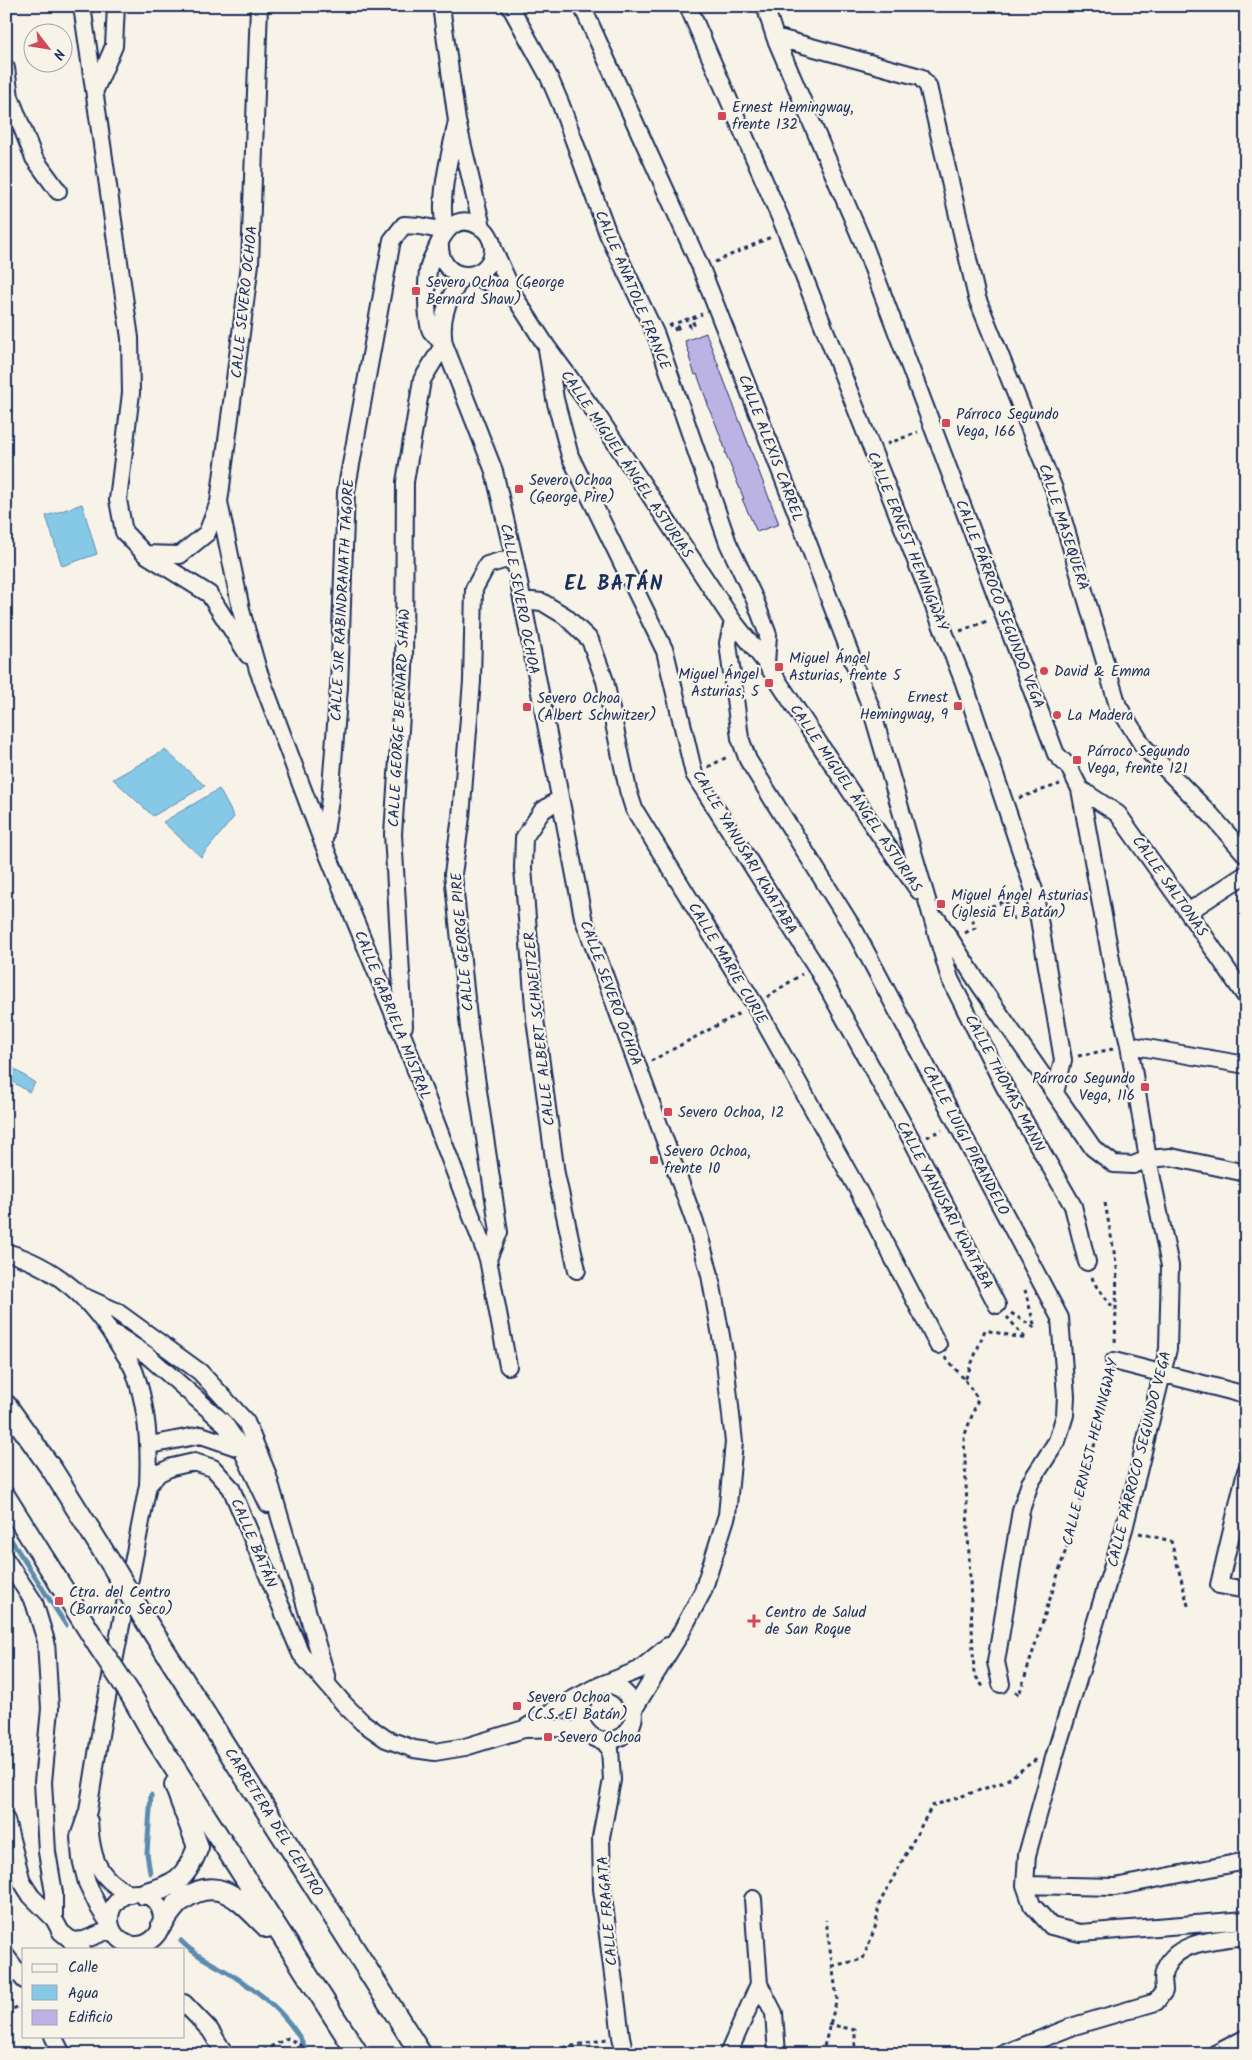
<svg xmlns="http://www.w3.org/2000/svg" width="1252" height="2060" font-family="Kalam,sans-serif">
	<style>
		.water { fill: #86c9e7; stroke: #5b8bb0 }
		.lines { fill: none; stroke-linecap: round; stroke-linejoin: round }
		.stream { stroke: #5b8bb0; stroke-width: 5 }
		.building { fill: #bcb3e4; stroke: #1b2f5e }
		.minor-casing { stroke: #1b2f5e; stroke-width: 20 }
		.major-casing { stroke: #1b2f5e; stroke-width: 24 }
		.path { stroke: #1b2f5e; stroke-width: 3; stroke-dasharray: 4 4; stroke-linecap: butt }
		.minor { stroke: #f7f3e8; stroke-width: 16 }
		.major { stroke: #f7f3e8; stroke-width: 20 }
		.major-bridge-casing { stroke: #1b2f5e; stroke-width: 24; stroke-linecap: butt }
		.major-bridge { stroke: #f7f3e8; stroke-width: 20 }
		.poi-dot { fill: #d1495b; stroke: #f7f3e8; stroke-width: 2 }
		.labels { text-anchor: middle; stroke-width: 4.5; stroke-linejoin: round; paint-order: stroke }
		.poi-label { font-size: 15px; fill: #1b2f5e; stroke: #f7f3e8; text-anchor: start }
		.street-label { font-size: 15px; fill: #1b2f5e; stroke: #f7f3e8 }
		.district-label { font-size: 20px; font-weight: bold; letter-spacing: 1px; fill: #1b2f5e; stroke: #f7f3e8 }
	</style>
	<rect width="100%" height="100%" fill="#f7f3e8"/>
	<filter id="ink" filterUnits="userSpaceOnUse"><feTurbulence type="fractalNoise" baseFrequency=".02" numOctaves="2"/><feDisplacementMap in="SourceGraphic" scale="10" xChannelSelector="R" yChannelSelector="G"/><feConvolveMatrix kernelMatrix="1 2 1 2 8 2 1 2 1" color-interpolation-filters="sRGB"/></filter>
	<g filter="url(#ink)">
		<path class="water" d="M82 504 97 554 62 566 46 516Z
			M165 750 205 786 153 816 113 779Z
			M219 789 234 817 201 857 163 822Z
			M10 1066 35 1083 29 1092 6 1078V1073Z"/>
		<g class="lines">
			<path class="stream" d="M6 1532 66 1625
				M150 1873 147 1853 151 1795
				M181 1941C196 1957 217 1965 235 1977 266 1996 294 2020 308 2054"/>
		</g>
		<path class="building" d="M706 333 779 524 757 532 742 499H744L725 452 726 451 715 422 707 405 708 404 697 374 695 375 689 357 690 356 685 341Z"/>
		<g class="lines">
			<g class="minor-casing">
				<path id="minor" d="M82 6 130 338 131 393 118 500 124 532 145 554 180 555 207 533 219 502 250 264 259 6
					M441 6 457 121 482 227
					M510 6 549 77 561 105 608 234 656 335 728 543 755 600 768 635 766 663
					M582 6 701 268 784 480 871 708 950 979 1004 1086 1073 1206 1087 1262
					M688 6 786 231 963 680 1034 890 1063 1060 1055 1093
					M765 6 775 37 864 245 1056 754 1069 767 1080 789 1118 998 1129 1045 1148 1159 1170 1266 1168 1349 1162 1374 1124 1529 1054 1758 1027 1855 1025 1885 1032 1905 1051 1926 1080 1933 1246 1920
					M775 37 920 77 928 86 977 298 1054 489 1118 706 1143 746 1211 815 1246 855
					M6 68 10 97 34 158 58 191
					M95 90 114 46 116 6
					M440 241C437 287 493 283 493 248 492 239 487 230 479 226 455 212 443 233 435 252 433 256 430 261 429 266 426 277 426 322 431 331 434 335 438 338 441 342
					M493 248 516 299 547 347 599 418 733 621 766 663 874 827 919 891
					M462 275C449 300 439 315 444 344L494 471 515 562 583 917 698 1231 710 1275 724 1353 734 1442 727 1515 703 1591 679 1636 634 1709
					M471 275 492 284 516 299
					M547 349 555 399 570 456 665 651 694 774 815 965 914 1144 997 1305
					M219 502 242 614 258 670 323 843 404 1039 488 1259 508 1366
					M145 554 209 594 248 655
					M522 600 542 602 565 616 590 640 605 681 628 790 634 809 755 1005 858 1190 938 1345
					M733 621 728 643 740 738 748 760 856 933 1060 1318 1066 1396 1065 1415 1057 1441 1030 1483 1021 1510 996 1662 1001 1684
					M1080 789 1118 814 1188 912 1246 997
					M559 799 542 811 524 838 523 868 535 1019 556 1174 577 1270
					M324 840 330 799 339 687 346 492 392 240 404 225 420 226 445 231C438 195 450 157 457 121
					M1188 912 1246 874
					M938 920 977 981 1093 1148 1114 1164 1133 1165 1148 1159 1171 1157 1246 1173
					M404 1026 393 834 404 670 405 482 422 380 444 344
					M1129 1045 1246 1065
					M6 1252C59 1268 92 1300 120 1347 125 1355 132 1364 135 1373 148 1410 150 1447 148 1485L101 1729 88 1811 79 1837 81 1859 87 1883 99 1908 111 1926
					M488 1259 499 1232 470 1037 453 874 461 817 472 681 474 589 487 565 507 559 515 562
					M85 1297 116 1311 200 1372 246 1422 267 1473 327 1679
					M115 1334 147 1355 224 1423 241 1448 268 1504
					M1114 1361 1246 1395
					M150 1445 201 1435 242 1449
					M1246 1471 1219 1585 1246 1590
					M148 1485 159 1473 172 1467 194 1462 213 1468 231 1488 301 1654 344 1704 362 1722 386 1739 414 1749 435 1752 465 1747 524 1729 564 1728 588 1733
					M6 1560 34 1602 46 1641 50 1709 43 1782 47 1852 54 1893V1919
					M601 1685 639 1670 668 1646
					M524 1729C544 1716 562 1704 583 1694 589 1691 595 1687 601 1685 629 1680 647 1719 622 1736 595 1754 565 1719 589 1691
					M603 1740 610 1749 612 1780 601 1837 602 1889 621 2037 625 2054
					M6 1820 22 1882 31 1896 54 1919 61 1932 82 1949
					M89 1821C91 1855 96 1878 130 1894
					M1025 1885 1115 1887 1246 1861
					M110 1919a26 26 0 1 1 52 0a26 26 0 1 1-52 0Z
					M71 1941 84 1940 112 1929
					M6 1956 24 1980
					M759 1984 774 2013 777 2054
					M184 2003 210 2030 225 2054
					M53 2036 62 2054
					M728 2054 759 1984 753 1899
					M1003 2054 1074 2026 1156 2002 1164 1991C1164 1986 1162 1977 1164 1972 1174 1940 1218 1940 1246 1936
					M1215 2054 1246 2038"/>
			</g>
			<g class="major-casing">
				<path id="major" d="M6 1405 53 1471 115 1570
					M6 1498 98 1645
					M144 1618 421 2054
					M131 1695 156 1739 358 2054
					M143 1894C176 1884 185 1881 198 1847L175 1785
					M162 1924C168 1916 174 1905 182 1900 220 1873 241 1902 267 1927"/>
			</g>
			<path class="path" d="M715 262 771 237
				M669 326 673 324 676 331 679 330 676 323 688 319 690 327 694 325 692 318 702 314
				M887 444 918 432
				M960 631 990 620
				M708 767 729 756
				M1019 798 1060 784
				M965 933 975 928 971 913 1006 901 1014 919 1023 916
				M767 997 802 974
				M1078 1056 1113 1049
				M651 1061 740 1013
				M927 1137 942 1130
				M1105 1203 1117 1268 1115 1346
				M1092 1277 1094 1283 1115 1310
				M1011 1313 1035 1328 1025 1290
				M945 1357 965 1380 985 1330 1026 1339 1007 1317
				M965 1380 978 1399 964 1437 974 1674 984 1688
				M1139 1533 1171 1541 1189 1609
				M1015 1692 1019 1695 1078 1512 1111 1377
				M832 1966 863 1959 876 1925 879 1904 932 1806 1004 1782 1037 1759
				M6 2012 24 2004
				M828 2024 855 2030V2054
				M256 2054 288 2038 302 2046 305 2054
				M532 2054 607 2039
				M822 2054 837 1999 826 1920"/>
			<use href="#minor" class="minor"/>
			<use href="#major" class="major"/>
			<g class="major-bridge-casing">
				<path id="major-bridge" d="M115 1570 144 1618
					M98 1645 131 1695"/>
			</g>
			<use href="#major-bridge" class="major-bridge"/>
		</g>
	</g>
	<g class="poi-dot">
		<rect x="717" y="111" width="10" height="10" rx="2.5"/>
		<rect x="411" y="286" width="10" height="10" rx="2.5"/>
		<rect x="941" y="418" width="10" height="10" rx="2.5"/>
		<rect x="514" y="484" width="10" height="10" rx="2.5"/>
		<rect x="774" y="662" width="10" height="10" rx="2.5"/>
		<circle cx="1044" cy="671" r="5"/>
		<rect x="764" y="678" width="10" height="10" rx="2.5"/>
		<rect x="953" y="701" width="10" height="10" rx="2.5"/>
		<rect x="522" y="702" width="10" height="10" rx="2.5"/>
		<circle cx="1057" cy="715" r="5"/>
		<rect x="1072" y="755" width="10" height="10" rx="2.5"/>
		<rect x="936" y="899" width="10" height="10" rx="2.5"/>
		<rect x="1140" y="1082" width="10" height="10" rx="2.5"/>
		<rect x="663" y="1107" width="10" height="10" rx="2.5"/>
		<rect x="649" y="1155" width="10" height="10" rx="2.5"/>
		<rect x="54" y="1596" width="10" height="10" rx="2.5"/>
		<path d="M751.5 1613.5h5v5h5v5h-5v5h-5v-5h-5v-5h5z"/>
		<rect x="512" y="1701" width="10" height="10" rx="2.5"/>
		<rect x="543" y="1732" width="10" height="10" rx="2.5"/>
	</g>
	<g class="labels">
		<g class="poi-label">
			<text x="732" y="112">Ernest Hemingway,<tspan x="732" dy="17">frente 132</tspan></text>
			<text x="426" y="287">Severo Ochoa (George<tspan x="426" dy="17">Bernard Shaw)</tspan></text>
			<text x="956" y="419">Párroco Segundo<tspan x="956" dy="17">Vega, 166</tspan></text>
			<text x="529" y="485">Severo Ochoa<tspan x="529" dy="17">(George Pire)</tspan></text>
			<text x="789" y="663">Miguel Ángel<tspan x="789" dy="17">Asturias, frente 5</tspan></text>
			<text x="1054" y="676">David &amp; Emma</text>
			<text x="759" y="679" text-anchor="end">Miguel Ángel<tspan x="759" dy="17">Asturias, 5</tspan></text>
			<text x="948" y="702" text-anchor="end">Ernest<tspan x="948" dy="17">Hemingway, 9</tspan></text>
			<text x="537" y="703">Severo Ochoa<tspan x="537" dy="17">(Albert Schwitzer)</tspan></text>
			<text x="1067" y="720">La Madera</text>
			<text x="1087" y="756">Párroco Segundo<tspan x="1087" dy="17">Vega, frente 121</tspan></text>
			<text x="951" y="900">Miguel Ángel Asturias<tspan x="951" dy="17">(iglesia El Batán)</tspan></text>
			<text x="1135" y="1083" text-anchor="end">Párroco Segundo<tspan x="1135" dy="17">Vega, 116</tspan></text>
			<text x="678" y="1117">Severo Ochoa, 12</text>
			<text x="664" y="1156">Severo Ochoa,<tspan x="664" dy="17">frente 10</tspan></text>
			<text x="69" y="1597">Ctra. del Centro<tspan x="69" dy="17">(Barranco Seco)</tspan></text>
			<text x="765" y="1617">Centro de Salud<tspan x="765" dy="17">de San Roque</tspan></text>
			<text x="527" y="1702">Severo Ochoa<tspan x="527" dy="17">(C.S. El Batán)</tspan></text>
			<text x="558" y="1742">Severo Ochoa</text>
		</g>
		<g class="street-label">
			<text transform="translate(633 290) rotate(67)" y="5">CALLE ANATOLE FRANCE</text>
			<text transform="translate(244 302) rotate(-84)" y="5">CALLE SEVERO OCHOA</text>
			<text transform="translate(771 448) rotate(69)" y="5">CALLE ALEXIS CARREL</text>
			<text transform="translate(627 464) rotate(56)" y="5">CALLE MIGUEL ÁNGEL ASTURIAS</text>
			<text transform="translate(1064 527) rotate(72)" y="5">CALLE MASEQUERA</text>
			<text transform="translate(908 541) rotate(68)" y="5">CALLE ERNEST HEMINGWAY</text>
			<text transform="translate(520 599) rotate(79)" y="5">CALLE SEVERO OCHOA</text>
			<text transform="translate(342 600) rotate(-87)" y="5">CALLE SIR RABINDRANATH TAGORE</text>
			<text transform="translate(1000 604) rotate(69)" y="5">CALLE PÁRROCO SEGUNDO VEGA</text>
			<text transform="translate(399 718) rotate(-87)" y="5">CALLE GEORGE BERNARD SHAW</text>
			<text transform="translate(856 798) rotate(56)" y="5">CALLE MIGUEL ÁNGEL ASTURIAS</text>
			<text transform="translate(745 852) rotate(59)" y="5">CALLE YANUSARI KWATABA</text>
			<text transform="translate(1170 886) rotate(55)" y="5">CALLE SALTONAS</text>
			<text transform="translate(462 942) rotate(-95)" y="5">CALLE GEORGE PIRE</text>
			<text transform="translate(728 963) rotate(59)" y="5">CALLE MARIE CURIE</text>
			<text transform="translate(611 993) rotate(70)" y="5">CALLE SEVERO OCHOA</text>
			<text transform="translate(393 1015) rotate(68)" y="5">CALLE GABRIELA MISTRAL</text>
			<text transform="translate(539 1029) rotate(-96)" y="5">CALLE ALBERT SCHWEITZER</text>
			<text transform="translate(1005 1083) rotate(62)" y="5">CALLE THOMAS MANN</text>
			<text transform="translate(966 1140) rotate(62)" y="5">CALLE LUIGI PIRANDELO</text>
			<text transform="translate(945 1205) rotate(62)" y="5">CALLE YANUSARI KWATABA</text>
			<text transform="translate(1090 1452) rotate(-76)" y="5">CALLE ERNEST HEMINGWAY</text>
			<text transform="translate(1139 1459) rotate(-76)" y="5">CALLE PÁRROCO SEGUNDO VEGA</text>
			<text transform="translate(254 1543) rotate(67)" y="5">CALLE BATÁN</text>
			<text transform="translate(274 1822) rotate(58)" y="5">CARRETERA DEL CENTRO</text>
			<text transform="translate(607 1911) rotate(-95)" y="5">CALLE FRAGATA</text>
		</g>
		<g class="district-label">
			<text x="614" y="590">EL BATÁN</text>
		</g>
	</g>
	<rect width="1252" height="2060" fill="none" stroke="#f7f3e8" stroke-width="25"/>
	<rect x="12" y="12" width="1227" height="2035" fill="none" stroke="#1b2f5e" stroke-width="2" filter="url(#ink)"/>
	<rect x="22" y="1948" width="162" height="90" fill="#f7f3e8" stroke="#9fa5b1"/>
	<rect x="32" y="1964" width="25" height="8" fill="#f7f3e8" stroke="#9fa5b1"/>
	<text x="68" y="1972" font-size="15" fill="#1b2f5e">Calle</text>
	<rect x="32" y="1985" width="25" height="15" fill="#86c9e7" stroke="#9fa5b1"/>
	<text x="68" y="1998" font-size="15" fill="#1b2f5e">Agua</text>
	<rect x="32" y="2010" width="25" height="15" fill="#bcb3e4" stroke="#9fa5b1"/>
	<text x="68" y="2022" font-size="15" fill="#1b2f5e">Edificio</text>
	<g transform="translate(48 48) rotate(121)"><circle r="24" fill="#f7f3e8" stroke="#9fa5b1"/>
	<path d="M0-4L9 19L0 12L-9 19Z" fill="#d1495b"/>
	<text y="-8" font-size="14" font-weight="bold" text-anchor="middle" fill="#1b2f5e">N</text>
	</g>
</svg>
